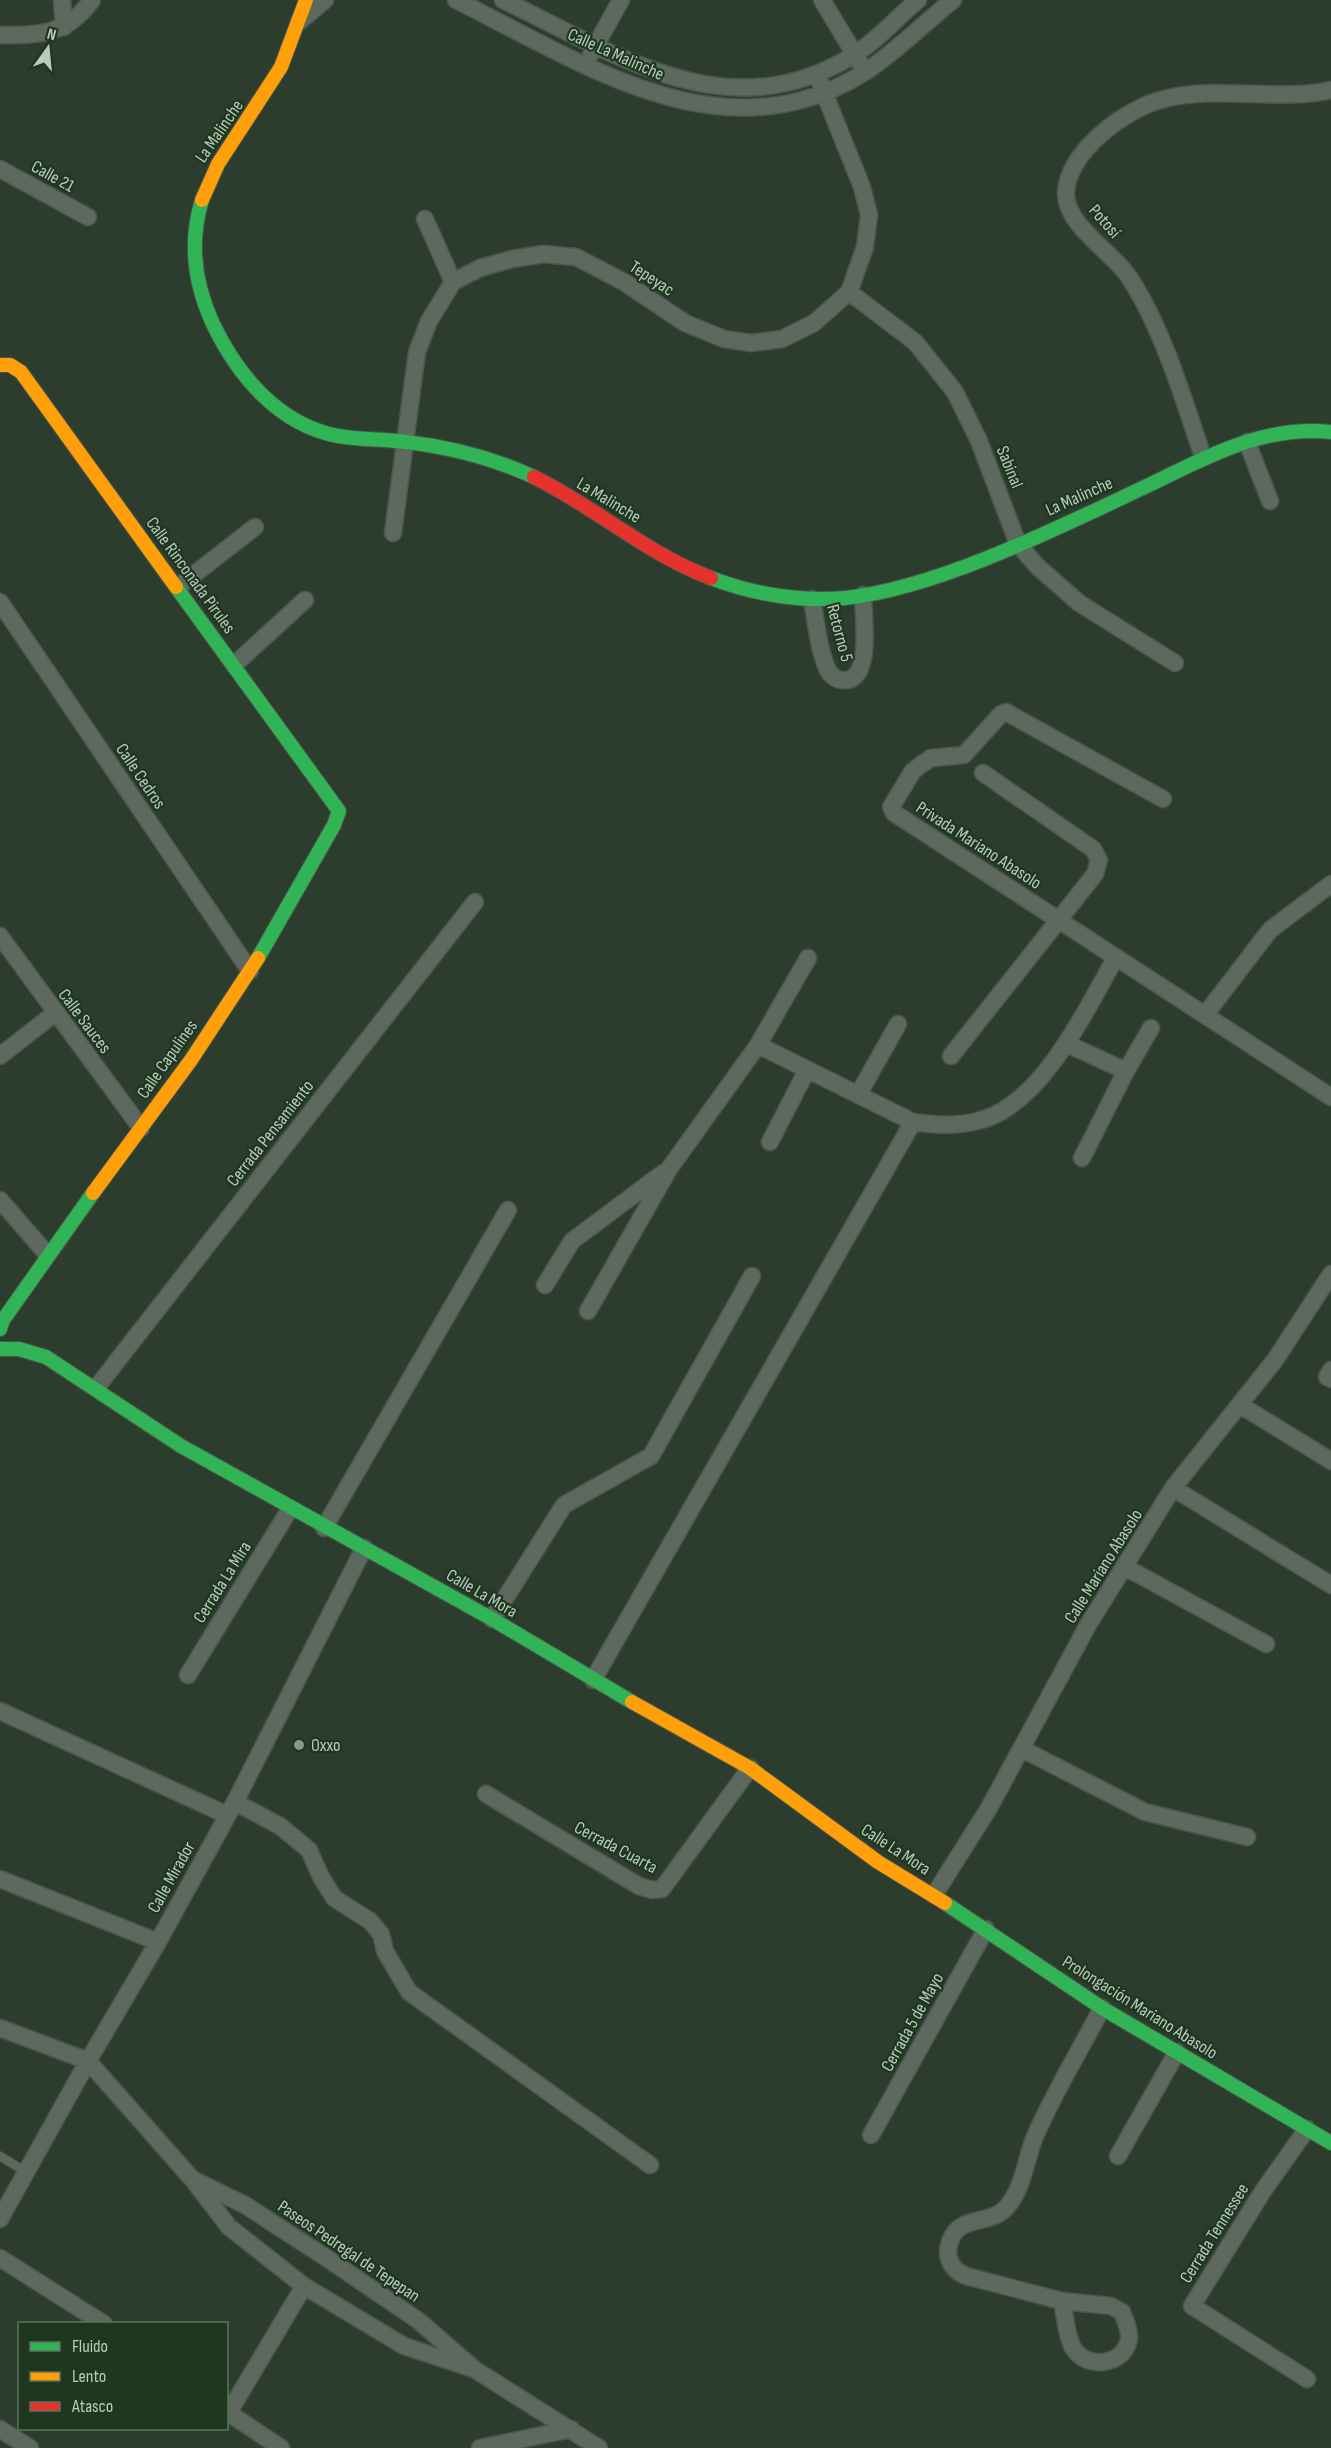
<svg xmlns="http://www.w3.org/2000/svg" width="1331" height="2448" font-family="'Sofia Sans Condensed',sans-serif">
	<style>
		.lines { fill: none; stroke-linecap: round; stroke-linejoin: round }
		.lane-casing { stroke: #4a564b; stroke-width: 10 }
		.street-casing { stroke: #4a564b; stroke-width: 19 }
		.fast-casing { stroke: #4a564b; stroke-width: 16 }
		.slow-casing { stroke: #4a564b; stroke-width: 16 }
		.jam-casing { stroke: #4a564b; stroke-width: 16 }
		.lane { stroke: #5d695e; stroke-width: 8 }
		.street { stroke: #5d695e; stroke-width: 16 }
		.fast { stroke: #30b455; stroke-width: 14 }
		.slow { stroke: #ff9f0a; stroke-width: 14 }
		.jam { stroke: #e5322d; stroke-width: 14 }
		.poi-dot { fill: #869a88; stroke: #1f3720; stroke-width: 2 }
		.labels { text-anchor: middle; stroke-width: 4.5; stroke-linejoin: round; paint-order: stroke }
		.street-label { font-size: 18px; fill: #b7ccb9; stroke: #1f3720 }
		.poi-label { font-size: 18px; fill: #b7ccb9; stroke: #1f3720; text-anchor: start }
	</style>
	<rect width="100%" height="100%" fill="#2c3c2d"/>
	<g class="lines">
		<g class="lane-casing">
			<path id="lane" d="M0 2156 26 2172"/>
		</g>
		<g class="street-casing">
			<path id="street" d="M62 0 64 27
				M456 0C583 63 724 161 865 72 896 52 924 23 953 0
				M503 0C616 54 728 132 852 56 876 42 896 18 918 0
				M822 0 860 63
				M299 22 325 0
				M0 35C40 35 67 35 92 0
				M591 54 621 0
				M0 169 88 217
				M425 219 453 282
				M849 292 915 342 955 392 979 441 1018 544 1037 566 1079 603 1175 663
				M1247 442 1270 501
				M1203 457C1184 400 1162 327 1129 277 1113 253 1067 226 1066 195 1065 153 1126 108 1164 99 1219 85 1276 102 1331 90
				M393 533 417 352 429 321 453 282 480 268 512 259 543 254 576 257 624 282 685 323 724 339 751 343 782 339 814 323 849 292 865 247 869 215 862 187 817 75
				M178 587 255 527
				M812 599C816 621 818 648 827 668 829 674 835 679 841 680 874 685 863 616 863 595
				M0 602 250 971
				M234 665 305 600
				M1163 799 1006 712 1001 714 964 755 931 758 922 764 913 771 891 807 894 813 917 828 1331 1097
				M0 936 141 1128
				M1205 1015 1270 930 1331 884
				M1067 1044 1126 1071 1082 1158
				M758 1045 913 1122
				M0 1056 55 1013
				M951 1056 1095 874 1099 860 1093 849 983 773
				M1126 1071 1151 1028
				M858 1095 898 1024
				M770 1142 807 1070
				M0 1200 47 1254
				M545 1285 572 1241 663 1173
				M588 1311 669 1169 758 1045 808 958
				M1331 1370 1327 1377 1331 1379
				M96 1388 475 902
				M1240 1405 1331 1461
				M1173 1488 1331 1585
				M324 1528 508 1210
				M1125 1567 1266 1644
				M492 1619 564 1505 651 1456 752 1276
				M188 1675 290 1509
				M593 1680 913 1122C936 1125 958 1127 981 1120 1042 1104 1087 1008 1116 957
				M0 1711 227 1815
				M1022 1749 1145 1812 1247 1837
				M486 1794 639 1886 652 1890 662 1889 750 1768
				M235 1802 280 1826 309 1850 321 1877 334 1898 370 1921 381 1934 385 1951 409 1992 650 2165
				M0 1879 158 1942
				M934 1895 989 1808 1088 1625 1173 1488 1275 1360 1331 1274
				M0 2028 88 2061 193 2180 229 2227 304 2286 404 2346 474 2369
				M871 2135 986 1929
				M1118 2156 1177 2052
				M196 2181 245 2205 325 2257 419 2321 474 2369 599 2448
				M0 2219 88 2061 158 1942 235 1802 364 1548
				M0 2258 104 2324
				M1062 2301C1065 2314 1066 2333 1072 2346 1084 2370 1124 2367 1129 2339 1130 2330 1125 2320 1122 2312L1111 2306 1062 2301 966 2276C949 2269 943 2253 953 2235 964 2215 995 2226 1010 2203 1025 2182 1026 2156 1036 2134 1055 2091 1080 2050 1102 2008
				M1307 2379 1192 2306 1263 2191 1307 2129
				M226 2411 281 2448
				M229 2412 304 2286
				M0 2429 30 2448
				M480 2448 571 2429"/>
		</g>
		<g class="fast-casing">
			<path id="fast" d="M202 200C189 242 195 285 213 324 238 376 279 425 338 436 361 440 384 439 406 442 449 447 495 459 534 477
				M711 578C752 594 800 602 845 598 939 588 1064 525 1151 484 1209 456 1264 425 1331 432
				M176 587 339 811 334 825 258 958
				M0 1329 3 1320 93 1193
				M0 1349H19L46 1357 181 1446 492 1619 632 1702
				M945 1903 1102 2008 1331 2143"/>
		</g>
		<g class="slow-casing">
			<path id="slow" d="M202 200 218 164 281 67 306 0
				M0 365H10L21 372 176 587
				M93 1193 191 1060 258 958
				M632 1702 750 1768 878 1862 945 1903"/>
		</g>
		<g class="jam-casing">
			<path id="jam" d="M534 477C595 507 647 554 711 578"/>
		</g>
		<use href="#lane" class="lane"/>
		<use href="#street" class="street"/>
		<use href="#fast" class="fast"/>
		<use href="#slow" class="slow"/>
		<use href="#jam" class="jam"/>
	</g>
	<circle class="poi-dot" cx="299" cy="1745" r="6"/>
	<g class="labels">
		<g class="street-label">
			<text transform="translate(616 54) rotate(24)" y="6">Calle La Malinche</text>
			<text transform="translate(219 131) rotate(-56)" y="6">La Malinche</text>
			<text transform="translate(53 176) rotate(29)" y="6">Calle 21</text>
			<text transform="translate(1105 221) rotate(49)" y="6">Potosí</text>
			<text transform="translate(652 278) rotate(33)" y="6">Tepeyac</text>
			<text transform="translate(1010 467) rotate(68)" y="6">Sabinal</text>
			<text transform="translate(1079 496) rotate(-24)" y="6">La Malinche</text>
			<text transform="translate(609 500) rotate(31)" y="6">La Malinche</text>
			<text transform="translate(191 575) rotate(54)" y="6">Calle Rinconada Pirules</text>
			<text transform="translate(840 633) rotate(75)" y="6">Retorno 5</text>
			<text transform="translate(141 776) rotate(56)" y="6">Calle Cedros</text>
			<text transform="translate(979 845) rotate(33)" y="6">Privada Mariano Abasolo</text>
			<text transform="translate(85 1021) rotate(53)" y="6">Calle Sauces</text>
			<text transform="translate(167 1059) rotate(-55)" y="6">Calle Capulines</text>
			<text transform="translate(270 1133) rotate(-52)" y="6">Cerrada Pensamiento</text>
			<text transform="translate(1103 1566) rotate(-58)" y="6">Calle Mariano Abasolo</text>
			<text transform="translate(222 1582) rotate(-58)" y="6">Cerrada La Mira</text>
			<text transform="translate(482 1593) rotate(30)" y="6">Calle La Mora</text>
			<text transform="translate(616 1847) rotate(28)" y="6">Cerrada Cuarta</text>
			<text transform="translate(896 1849) rotate(33)" y="6">Calle La Mora</text>
			<text transform="translate(171 1877) rotate(-61)" y="6">Calle Mirador</text>
			<text transform="translate(1140 2007) rotate(32)" y="6">Prolongación Mariano Abasolo</text>
			<text transform="translate(912 2022) rotate(-61)" y="6">Cerrada 5 de Mayo</text>
			<text transform="translate(1214 2233) rotate(-58)" y="6">Cerrada Tennessee</text>
			<text transform="translate(349 2251) rotate(34)" y="6">Paseos Pedregal de Tepepan</text>
		</g>
		<g class="poi-label">
			<text x="311" y="1751">Oxxo</text>
		</g>
	</g>
	<rect x="18" y="2322" width="210" height="108" fill="#1f3720" stroke="#5c735d" stroke-width="1.5"/>
	<rect x="30" y="2342" width="30" height="9" fill="#30b455" stroke="#5c735d" stroke-width="1.5"/>
	<text x="72" y="2352" font-size="18" fill="#b7ccb9">Fluido</text>
	<rect x="30" y="2372" width="30" height="9" fill="#ff9f0a" stroke="#5c735d" stroke-width="1.5"/>
	<text x="72" y="2382" font-size="18" fill="#b7ccb9">Lento</text>
	<rect x="30" y="2402" width="30" height="9" fill="#e5322d" stroke="#5c735d" stroke-width="1.5"/>
	<text x="72" y="2412" font-size="18" fill="#b7ccb9">Atasco</text>
	<g transform="translate(48 48) rotate(15)" stroke="#1f3720" stroke-width="4.5" paint-order="stroke">
	<path d="M0-4.5L10 22L0 15L-10 22Z" fill="#b7ccb9"/>
	<text y="-9" font-size="16" font-weight="bold" text-anchor="middle" fill="#b7ccb9">N</text>
	</g>
</svg>
